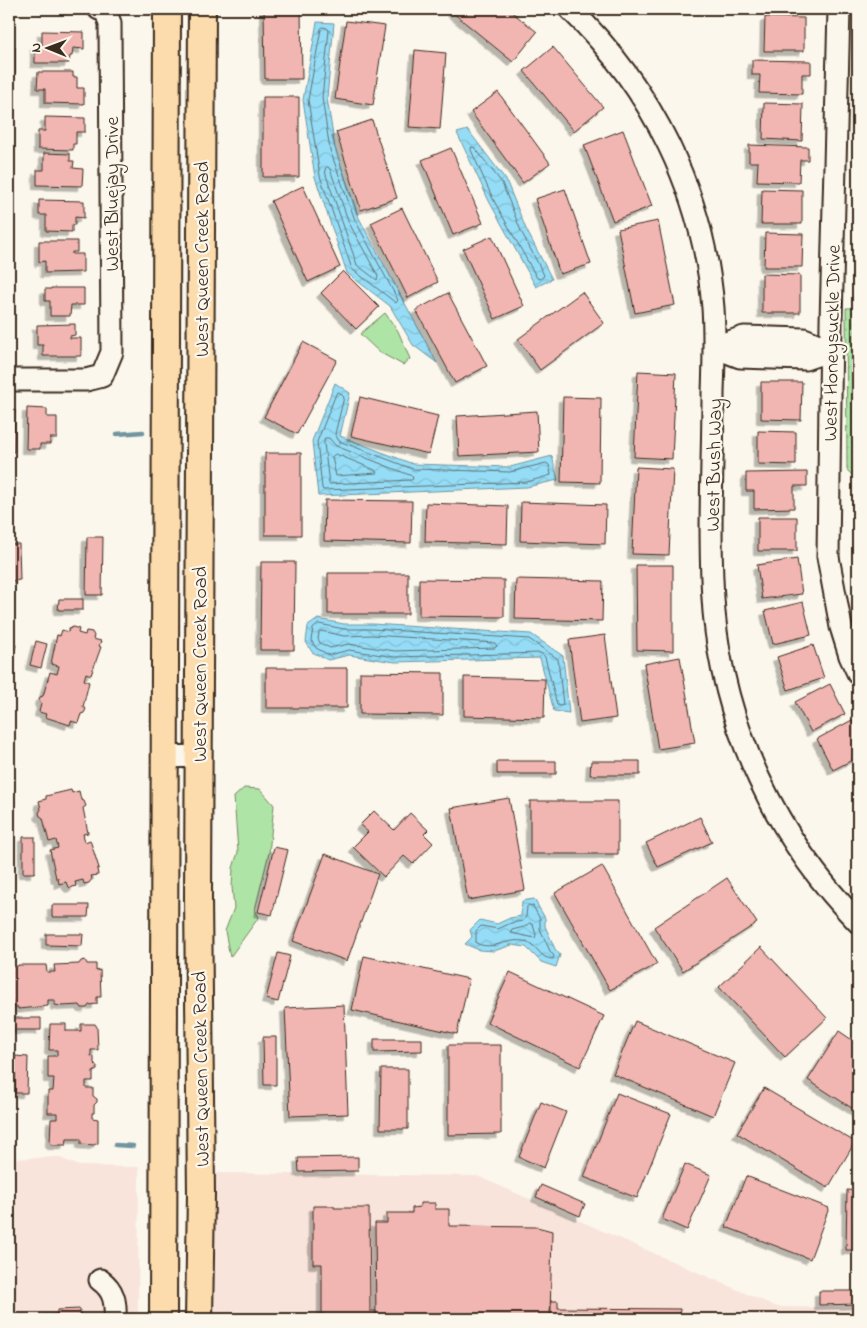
<svg xmlns="http://www.w3.org/2000/svg" width="867" height="1328" font-family="'Indie Flower',sans-serif">
	<style>
		.built { fill: #f8e4db }
		.green { fill: #aee4a6; stroke: #748762 }
		.park { fill: url(#park-dots); stroke: #748762 }
		.water { fill: url(#water-waves); stroke: #7195a0 }
		.lines { fill: none; stroke-linecap: round; stroke-linejoin: round }
		.shore { stroke: #5f7275; stroke-width: 1 }
		.stream { stroke: #7195a0; stroke-width: 4.5 }
		.building { fill: #f2b6b2; stroke: #3b2a1e; filter: url(#shadow) }
		.minor-casing { stroke: #3b2a1e; stroke-width: 25 }
		.major-casing { stroke: #3b2a1e; stroke-width: 30 }
		.minor { stroke: #fbf7ec; stroke-width: 21 }
		.major { stroke: #fcdcac; stroke-width: 26 }
		.labels { text-anchor: middle; stroke-width: 4.5; stroke-linejoin: round; paint-order: stroke }
		.street-label { font-size: 20px; fill: #3b2a1e; stroke: #fbf7ec }
	</style>
	<defs>
		<pattern id="park-dots" width="8" height="8" patternUnits="userSpaceOnUse" patternTransform="scale(1.25)"><rect width="8" height="8" fill="#aee4a6"/><path d="M2 2h.1M6 6h.1" fill="none" stroke="#97c48e" stroke-width="1.8" stroke-linecap="round"/></pattern>
		<pattern id="water-waves" width="16" height="10" patternUnits="userSpaceOnUse" patternTransform="scale(1.25)"><rect width="16" height="10" fill="#95ddf7"/><path d="M0 5q4-4 8 0t8 0" fill="none" stroke="#81bed3"/></pattern>
		<filter id="shadow"><feDropShadow dx="-4.5" dy="4.5" stdDeviation="0" flood-color="#0004"/></filter>
	</defs>
	<rect width="100%" height="100%" fill="#fbf7ec"/>
	<filter id="ink" filterUnits="userSpaceOnUse"><feTurbulence type="fractalNoise" baseFrequency=".02" numOctaves="2"/><feDisplacementMap in="SourceGraphic" scale="10" xChannelSelector="R" yChannelSelector="G"/><feConvolveMatrix kernelMatrix="1 2 1 2 8 2 1 2 1" color-interpolation-filters="sRGB"/></filter>
	<g filter="url(#ink)">
		<path class="built" d="M58 1157 79 1166 139 1167 138 1319H9V1159Z
			M215 1173 477 1176 777 1307 858 1308V1319H214Z"/>
		<path class="green" d="M385 313 398 331 410 359 403 365 379 352 360 334Z
			M244 788 260 789 274 805 269 853 255 910 259 917 230 957 225 931 234 908 232 887 233 868 238 852 234 797Z"/>
		<path class="park" d="M846 308H858V481L847 470Z"/>
		<path class="water" d="M317 22 334 23 327 98 335 148 359 218 437 363 413 345 390 306 347 273 315 177 303 100Z
			M468 130 506 180 526 229 552 279 536 287 489 201 457 133Z
			M335 383 350 393 340 436 413 464 510 467 552 456 558 480 527 487 318 496 312 441Z
			M318 619 344 624H372L531 634 563 656 569 713 554 711 540 658 395 662 349 655 328 660 312 652 306 642 308 626Z
			M534 899 545 918V926L555 949 560 955 556 967 541 962 526 947 512 945 494 951 479 950 465 944 472 937 470 930 480 920 497 924 510 918 521 916 522 901Z"/>
		<g class="lines">
			<path class="shore" d="M323 27 327 28 329 30 322 98 330 150 355 220 398 300 396 303 352 269 320 176 308 100 321 29Z
				M472 147 475 148 502 183 521 231 544 275 543 277 540 279 537 278 493 199 471 150Z
				M328 167 330 169 349 223 378 276 377 280 357 265 326 175 325 169Z
				M339 392 344 397 335 434 339 441 413 469 510 472 546 463 549 465 551 475 527 482 323 490 322 488 317 442 336 394Z
				M325 438H329L336 446 412 476 413 479 411 480 329 484 324 443Z
				M336 454 375 470 377 473 336 476 332 457Z
				M319 624 344 629H372L529 639 558 659 563 705 560 706 557 705 545 657 541 653 395 657 349 650 329 655 316 648 311 640 313 629Z
				M321 631 344 636 372 635 495 643 497 646 495 648 395 651 349 644 330 648 320 643 318 639 319 633Z
				M529 905 533 906 540 919V929L550 951 554 956 553 959C540 959 538 946 527 942 509 936 493 952 476 943V931L481 926 498 929 511 923 523 921 526 917 527 907Z
				M530 923 533 925 536 935 535 938 511 933 512 930 524 927Z"/>
			<path class="stream" d="M117 434 143 432
				M115 1145 133 1146"/>
		</g>
		<path class="building" d="M264 9H301L302 79H265Z
			M455 9H508L537 32 513 62 452 12Z
			M765 17 804 18V51H764Z
			M346 21 385 26 373 105 335 99Z
			M42 31 84 32V49L73 48 72 56H70L69 63H35V45H42Z
			M9 47H15V73H9Z
			M553 47 603 107 574 131 524 71Z
			M415 50 446 53 440 129 409 127Z
			M752 60 811 61V74H802V94L759 93 760 75H752Z
			M38 72H73V77H77V88H84V104L45 103V89H37Z
			M498 92 550 163 523 183 471 112Z
			M263 97H299V177H263Z
			M764 103 803 104 802 141 763 139Z
			M45 117 85 118V132H76V144H73V150L38 149V131H45Z
			M372 120 397 198 361 210 336 132Z
			M623 130 652 206 613 221 584 145Z
			M749 145 808 147V160H800L799 182 757 181 758 162H749Z
			M451 148 483 223 453 235 422 160Z
			M44 153 70 154V161H74L73 168 83 169 82 186 37 185V170H44Z
			M303 186 340 267 308 282 271 201Z
			M565 189 591 264 560 274 535 199Z
			M762 189 802 190V224H761Z
			M39 200 84 201V218L75 217V225H72V232L46 231V215H39Z
			M402 208 438 282 408 298 371 223Z
			M658 221 675 305 635 313 618 229Z
			M765 233 803 234 802 267H764Z
			M492 236 524 306 495 319 463 249Z
			M39 241H77V252H72V254H83V272L45 273V261L39 262Z
			M343 271 379 307 356 329 321 293Z
			M762 274 800 275V313H762Z
			M51 288H84V305H71L70 316H50V301H45V289H51Z
			M582 292 604 323 540 370 518 339Z
			M448 293 487 366 455 383 416 310Z
			M75 324V335L70 336V338H81V356H43V345H37V325Z
			M303 342 337 360 297 434 264 417Z
			M638 371 676 373 672 459 634 457Z
			M761 382H802L801 420 761 419Z
			M360 397 438 416 429 454 351 436Z
			M563 397 601 398 600 483 561 482Z
			M27 408 47 409V417H57V438H50V444H40V449H26Z
			M9 410H15L14 452H9Z
			M537 411 539 452 459 456 457 416Z
			M758 431 796 432V465L758 464Z
			M265 453H301V535H265Z
			M636 467 673 469 669 555 632 554Z
			M807 472V486H794V508L754 509V491H746V473Z
			M325 500 412 501 411 543 324 541Z
			M521 502 606 505 605 544 520 541Z
			M426 503 508 506 507 544 425 542Z
			M758 517H797V551H758Z
			M87 537H103L102 595H86Z
			M9 544H19L20 580 9 581Z
			M797 559 802 594 762 599 757 565Z
			M261 562H295L294 650H260Z
			M636 565H673V651L637 650Z
			M328 573H408V614H328Z
			M419 579 504 580V617L419 616Z
			M516 579 603 581 602 621 515 619Z
			M59 599H83V610H58Z
			M803 602 811 635 773 644 765 611Z
			M73 627 79 629 78 633 85 635 86 631 92 632 94 636 93 639 101 641 99 646 101 647 91 675 86 673 84 680 89 682 83 707 86 709 84 713 81 714 78 723 71 721 70 725 45 717 46 714 39 712 41 704 39 701 40 697 43 696 50 672 57 674 59 666 51 664 57 635 60 636 62 630 68 632 69 629Z
			M605 635 616 718 580 723 569 640Z
			M36 641 47 644 41 668 30 665Z
			M9 642 16 645 9 672Z
			M813 645 824 678 788 690 777 657Z
			M680 657 695 743 658 749 644 664Z
			M266 668H347V708H266Z
			M360 672 443 673V715L360 714Z
			M464 677 545 679 544 718 464 716Z
			M830 684 845 714 811 732 795 702Z
			M852 720 858 732V757L833 770 817 739Z
			M497 761H556V774H497Z
			M591 761H640V775H590Z
			M71 790 72 793 79 791 81 800 84 801 86 806 83 808 88 833 83 834 85 842 90 840 99 868 97 869 98 875 91 876 92 879 89 883 84 884 83 880 75 882 76 886 70 888 67 885 66 882 59 884 58 878H56L50 850 58 848 56 840 49 842 43 818 40 816 39 813 41 809 39 801 46 799V796Z
			M509 798 525 890 468 900 451 808Z
			M530 801H618V854H530Z
			M374 811 394 830 410 813 428 830 424 834 433 843 413 864 404 856 384 877 353 847 368 832 360 825Z
			M700 817 712 842 658 867 646 843Z
			M23 837H35V873H23Z
			M274 847 288 850 272 915 258 912Z
			M325 854 378 874 347 961 293 941Z
			M602 866 657 964 610 990 555 893Z
			M727 878 757 923 683 971 654 927Z
			M52 905H89L88 917H52Z
			M46 934H83L82 946 46 945Z
			M761 947 827 1018 785 1057 719 987Z
			M278 953 290 956 278 1002 266 999Z
			M364 956 469 979 457 1034 352 1010Z
			M85 960 87 964H96V971L100 970 101 997H97V1004L89 1005 87 1008H82L80 1005 62 1006 55 1005V1000H48V1006L18 1009V1007H13L12 1000H9V991H10L9 974H12L11 967 18 966V965H46L47 972H55L54 965 79 964 81 961Z
			M510 972 604 1016 580 1067 487 1022Z
			M344 1005 348 1114 290 1116 285 1008Z
			M9 1018H41V1030H9Z
			M635 1021 735 1063 713 1116 613 1074Z
			M50 1024H66V1031H81V1024H95L97 1027 98 1050H91V1056H94V1063L97 1066V1070L93 1072V1081H86V1088H93V1096L97 1099V1102L94 1105V1113H92V1118L98 1119V1143L94 1145 81 1144V1139H67L66 1145H52L50 1142 51 1119H57V1113H48V1091H53L54 1078H48V1056H57V1050H49Z
			M839 1031 858 1044V1112L808 1080Z
			M263 1037H276V1085H264Z
			M374 1039H422V1051L374 1052Z
			M448 1045H501V1134L448 1135Z
			M15 1056 28 1057 27 1093H15Z
			M381 1069H408V1129H380Z
			M764 1088 855 1142 828 1188 737 1133Z
			M617 1093 671 1114 637 1198 584 1177Z
			M541 1102 566 1112 544 1168 519 1157Z
			M358 1157V1171L299 1172 298 1158Z
			M685 1164 711 1175 687 1230 662 1219Z
			M746 1176 829 1208 810 1259 726 1227Z
			M541 1185 585 1204 580 1216 536 1197Z
			M847 1190 858 1191V1250H846Z
			M420 1203H435V1209H449V1226L537 1227 552 1231 550 1319H376L375 1223H387V1213H412V1208L420 1207Z
			M313 1206H334V1208H369L370 1311H376V1319H322V1264H313Z
			M819 1291H858V1304L819 1305Z
			M551 1301H558V1308L680 1309 679 1319H551Z
			M80 1309V1316H93V1319H42V1315L57 1314V1310Z"/>
		<g class="lines">
			<g class="minor-casing">
				<path id="minor" d="M570 9C652 88 704 194 713 308 715 336 714 364 713 393 713 465 708 539 714 612 724 728 777 839 858 922
					M839 9 831 322 828 557 841 627 850 656 858 673
					M714 347 744 337 804 339 831 350
					M714 347 740 357 805 359 831 350
					M9 380H86L102 376 112 352 110 23 105 10 99 9
					M166 757 199 756
					M100 1280C114 1290 116 1302 115 1319"/>
			</g>
			<g class="major-casing">
				<path id="major" d="M163 1319 167 9
					M199 1319 201 1194 198 898 202 9"/>
			</g>
			<use href="#minor" class="minor"/>
			<use href="#major" class="major"/>
		</g>
	</g>
	<g class="labels">
		<g class="street-label">
			<text transform="translate(111 194) rotate(-90)" y="7">West Bluejay Drive</text>
			<text transform="translate(201 259) rotate(-90)" y="7">West Queen Creek Road</text>
			<text transform="translate(831 343) rotate(-89)" y="7">West Honeysuckle Drive</text>
			<text transform="translate(713 465) rotate(-89)" y="7">West Bush Way</text>
			<text transform="translate(199 664) rotate(-90)" y="7">West Queen Creek Road</text>
			<text transform="translate(200 1069) rotate(-91)" y="7">West Queen Creek Road</text>
		</g>
	</g>
	<rect width="867" height="1328" fill="none" stroke="#fbf7ec" stroke-width="30"/>
	<rect x="15" y="15" width="837" height="1298" fill="none" stroke="#3b2a1e" stroke-width="2" filter="url(#ink)"/>
	<g transform="translate(48 48) rotate(271)" stroke="#fbf7ec" stroke-width="4" paint-order="stroke">
	<path d="M0-4L9 19L0 12L-9 19Z" fill="#3b2a1e"/>
	<text y="-8" font-size="14" font-weight="bold" text-anchor="middle" fill="#3b2a1e">N</text>
	</g>
</svg>
